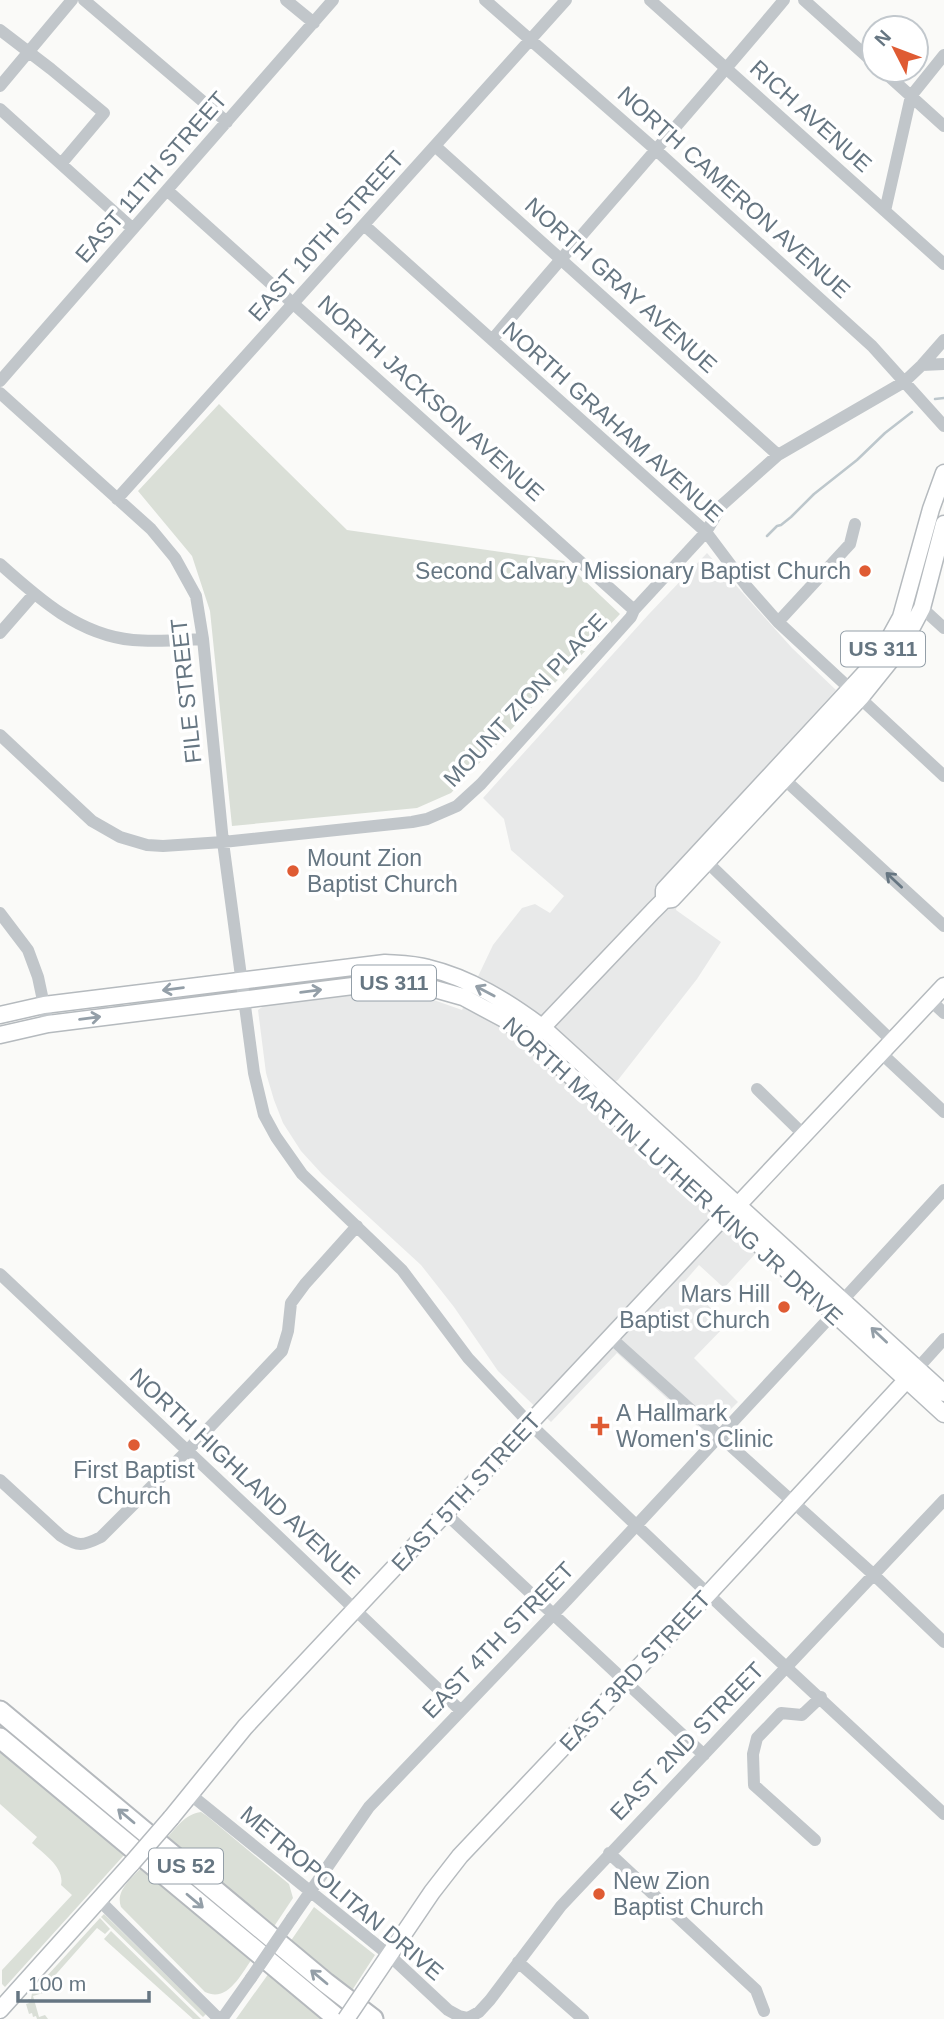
<svg xmlns="http://www.w3.org/2000/svg" width="944" height="2019" font-family="Arial,sans-serif">
	<style>
		.built { fill: #e8e9e9 }
		.green { fill: #dadfd7 }
		.lines { fill: none; stroke-linecap: round; stroke-linejoin: round }
		.stream { stroke: #bdc7cc; stroke-width: 2.5 }
		.major-casing { stroke: #b5babe; stroke-width: 19 }
		.highway-casing { stroke: #b5b9bd; stroke-width: 23 }
		.minor { stroke: #c1c6ca; stroke-width: 12 }
		.major { stroke: #fff; stroke-width: 16 }
		.highway { stroke: #fff; stroke-width: 19 }
		.major-bridge-casing { stroke: #b5babe; stroke-width: 19; stroke-linecap: butt }
		.minor-bridge { stroke: #c1c6ca; stroke-width: 12 }
		.major-bridge { stroke: #fff; stroke-width: 16 }
		.oneway { stroke: #667682 }
		.oneway2 { stroke: #949fa8 }
		.poi-dot { fill: #df5b33; stroke: #fff; stroke-width: 2.5 }
		.labels { text-anchor: middle; stroke-width: 7; stroke-linejoin: round; paint-order: stroke }
		.shield { fill: #fff; stroke: #949fa8; stroke-width: 2 }
		.shield-label { font-size: 21px; font-weight: bold; fill: #667682 }
		.street-label { font-size: 23px; fill: #667682; stroke: #fff }
		.poi-label { font-size: 23px; fill: #667682; stroke: #fff; text-anchor: start }
	</style>
	<rect width="100%" height="100%" fill="#fafaf8"/>
	<path class="built" d="M707 553 792 648 836 690 685 854 676 910 721 942 697 979 618 1080 588 1101 756 1253 724 1288 699 1265 684 1282 727 1324 694 1358 738 1402 706 1434 617 1353 551 1422 498 1371 454 1307 421 1265 322 1174 301 1151 283 1123 274 1100 266 1073 258 1010 265 1005 376 992 396 993 428 998 462 1010 493 945 522 908 535 904 550 913 564 896 511 850 504 819 483 798 649 614Z"/>
	<path class="green" d="M219 404 347 530 564 561 620 614 451 793 417 808 232 826 210 611 192 556 138 491Z
		M0 1751 125 1854 5 1987 2 1984V1970L72 1895 61 1885C65 1868 44 1854 32 1843L37 1837 0 1804Z
		M201 1812 207 1816 289 1884 293 1898 273 1928 166 1839C177 1827 185 1814 201 1812Z
		M142 1867 252 1959C241 1974 228 2003 205 1992L121 1907C115 1891 131 1879 142 1867Z
		M314 1907 375 1955 351 1992 290 1942Z
		M104 1914 206 2014 203 2017 101 1917Z
		M100 1918 110 1929 105 1934 97 1928 50 1981 46 1977Z
		M111 1931 201 2019H193L104 1939Z
		M269 1973 323 2019H236Z
		M43 1984 44 1987 43 1993 33 1996 39 2017 45 2015 48 2019H37L36 2016 33 2017 32 2013 29 2014 26 2004 29 2003 28 1999H31L32 1993 38 1992V1985Z"/>
	<g class="lines">
		<path class="stream" d="M935 399 944 398
			M767 536 777 526 781 525 791 517 814 494 857 460 885 433 912 412"/>
		<g class="major-casing">
			<path id="major" d="M664 900V890L878 659 901 617 931 509 944 473
				M0 1015 44 1005 385 963C399 964 414 964 428 968 470 978 508 1002 543 1028L944 1393
				M536 1034 653 911 664 900 672 899 861 697 902 646 922 608 944 524
				M0 1035 48 1024 385 982 424 986 463 997 504 1019 523 1034 671 1164 944 1414
				M171 1818 245 1727 270 1700 726 1214 738 1205 944 986
				M371 1982 432 1892 460 1856 709 1593 913 1373
				M0 2010 132 1863"/>
		</g>
		<g class="highway-casing">
			<path id="highway" d="M0 1711 326 1983 373 2019
				M0 1738 338 2019"/>
		</g>
		<path class="minor" d="M84 0 227 122
			M286 0 314 23
			M485 0 656 150 872 346 944 426
			M650 0 944 264
			M804 0 874 63
			M0 30 51 69 104 113 61 164
			M882 70 944 126
			M0 86 72 0
			M0 109 133 229
			M435 146 778 455
			M168 191 634 610
			M885 211 911 96 944 55
			M364 225 706 532 748 588 778 622 944 776
			M492 340C588 226 688 115 784 0
			M922 365 944 364
			M0 381 333 0
			M0 393 151 529 175 558 196 596 203 639 223 842 254 1073 264 1115 276 1137 302 1174 402 1270 468 1358 530 1424 745 1629 944 1814
			M117 499 566 0
			M0 564C39 599 79 635 133 640 156 642 180 640 203 639
			M922 608 944 628
			M778 622 850 544 855 524
			M0 633 34 594
			M0 735 92 821 120 837 147 845 163 846 223 842 412 822 427 819 457 806 481 784 631 617 634 610 706 532 722 505 778 455 904 382 922 365 944 340
			M784 779 944 926
			M707 862 892 1041
			M0 913 28 950 38 977 48 1024
			M930 1000 944 1013
			M881 1053 944 1112
			M757 1089 804 1135
			M0 1274 280 1538 460 1710
			M842 1301 944 1190
			M611 1338 874 1575 944 1642
			M917 1369 944 1339
			M0 1480 61 1536C78 1547 83 1546 101 1537L187 1451 282 1351 288 1331 291 1303 305 1284 357 1226
			M446 1514 704 1755
			M191 1795 389 1955 448 2010 459 2016 468 2018 479 2012 490 2000 561 1906 944 1500
			M815 1840 754 1785 753 1754 757 1738 781 1713 802 1715 821 1697
			M609 1853 756 1990 764 2011
			M99 1900 219 2019
			M292 1918 369 1807 567 1600 834 1313
			M518 1962 583 2019
			M222 2019 251 1978"/>
		<use href="#major" class="major"/>
		<use href="#highway" class="highway"/>
		<g class="major-bridge-casing">
			<path id="major-bridge" d="M132 1863 171 1818
				M346 2019 371 1982"/>
		</g>
		<path class="minor-bridge" d="M251 1978 292 1918"/>
		<use href="#major-bridge" class="major-bridge"/>
	</g>
	<defs><path id="oneway-shaft" d="M-6 0H5M1.5-3L5.5 0L1.5 3" fill="none" stroke-width="1.6" stroke-linecap="round" stroke-linejoin="round" transform="scale(1.75)"/></defs>
	<use class="oneway" href="#oneway-shaft" transform="translate(894 880) rotate(-137)"/>
	<g class="oneway2">
		<use href="#oneway-shaft" transform="translate(173 989) rotate(173)"/>
		<use href="#oneway-shaft" transform="translate(311 991) rotate(-7)"/>
		<use href="#oneway-shaft" transform="translate(485 991) rotate(-152)"/>
		<use href="#oneway-shaft" transform="translate(90 1018) rotate(-7)"/>
		<use href="#oneway-shaft" transform="translate(879 1335) rotate(-137)"/>
		<use href="#oneway-shaft" transform="translate(126 1816) rotate(-140)"/>
		<use href="#oneway-shaft" transform="translate(195 1901) rotate(40)"/>
		<use href="#oneway-shaft" transform="translate(319 1977) rotate(-140)"/>
	</g>
	<g class="poi-dot">
		<circle cx="865" cy="571" r="7"/>
		<circle cx="293" cy="871" r="7"/>
		<circle cx="784" cy="1307" r="7"/>
		<path d="M596.5 1415.5h7v7h7v7h-7v7h-7v-7h-7v-7h7z"/>
		<circle cx="134" cy="1445" r="7"/>
		<circle cx="599" cy="1894" r="7"/>
	</g>
	<g class="labels">
		<g class="shield">
			<rect x="841" y="631.5" width="84" height="35" rx="5"/>
			<rect x="352" y="965.5" width="84" height="35" rx="5"/>
			<rect x="149" y="1848.5" width="74" height="35" rx="5"/>
		</g>
		<g class="shield-label">
			<text x="883" y="656">US 311</text>
			<text x="394" y="990">US 311</text>
			<text x="186" y="1873">US 52</text>
		</g>
		<g class="street-label">
			<text transform="translate(811 116) rotate(42)" y="8">RICH AVENUE</text>
			<text transform="translate(151 177) rotate(-49)" y="8">EAST 11TH STREET</text>
			<text transform="translate(734 192) rotate(42)" y="8">NORTH CAMERON AVENUE</text>
			<text transform="translate(326 236) rotate(-48)" y="8">EAST 10TH STREET</text>
			<text transform="translate(621 285) rotate(42)" y="8">NORTH GRAY AVENUE</text>
			<text transform="translate(431 398) rotate(42)" y="8">NORTH JACKSON AVENUE</text>
			<text transform="translate(613 422) rotate(42)" y="8">NORTH GRAHAM AVENUE</text>
			<text transform="translate(186 691) rotate(-96)" y="8">FILE STREET</text>
			<text transform="translate(525 700) rotate(-47)" y="8">MOUNT ZION PLACE</text>
			<text transform="translate(673 1171) rotate(42)" y="8">NORTH MARTIN LUTHER KING JR DRIVE</text>
			<text transform="translate(245 1476) rotate(43)" y="8">NORTH HIGHLAND AVENUE</text>
			<text transform="translate(466 1492) rotate(-47)" y="8">EAST 5TH STREET</text>
			<text transform="translate(498 1640) rotate(-46)" y="8">EAST 4TH STREET</text>
			<text transform="translate(635 1671) rotate(-47)" y="8">EAST 3RD STREET</text>
			<text transform="translate(687 1741) rotate(-46)" y="8">EAST 2ND STREET</text>
			<text transform="translate(342 1893) rotate(40)" y="8">METROPOLITAN DRIVE</text>
		</g>
		<g class="poi-label">
			<text x="851" y="579" text-anchor="end">Second Calvary Missionary Baptist Church</text>
			<text x="307" y="866">Mount Zion<tspan x="307" dy="26">Baptist Church</tspan></text>
			<text x="770" y="1302" text-anchor="end">Mars Hill<tspan x="770" dy="26">Baptist Church</tspan></text>
			<text x="616" y="1421">A Hallmark<tspan x="616" dy="26">Women's Clinic</tspan></text>
			<text x="134" y="1478" text-anchor="middle">First Baptist<tspan x="134" dy="26">Church</tspan></text>
			<text x="613" y="1889">New Zion<tspan x="613" dy="26">Baptist Church</tspan></text>
		</g>
	</g>
	<g transform="translate(895 49) rotate(312)"><circle r="33" fill="#ffffff" stroke="#c2c8cd" stroke-width="2"/>
	<path d="M0-5L12 26L0 18L-12 26Z" fill="#df5b33"/>
	<text y="-10" font-size="19" font-weight="bold" text-anchor="middle" fill="#667682">N</text>
	</g>
	<path d="M18 1991v10h131v-10" fill="none" stroke="#667682" stroke-width="3.5"/>
	<text x="28" y="1991" font-size="21" fill="#667682" stroke="#ffffff" stroke-width="5" paint-order="stroke">100 m</text>
</svg>
